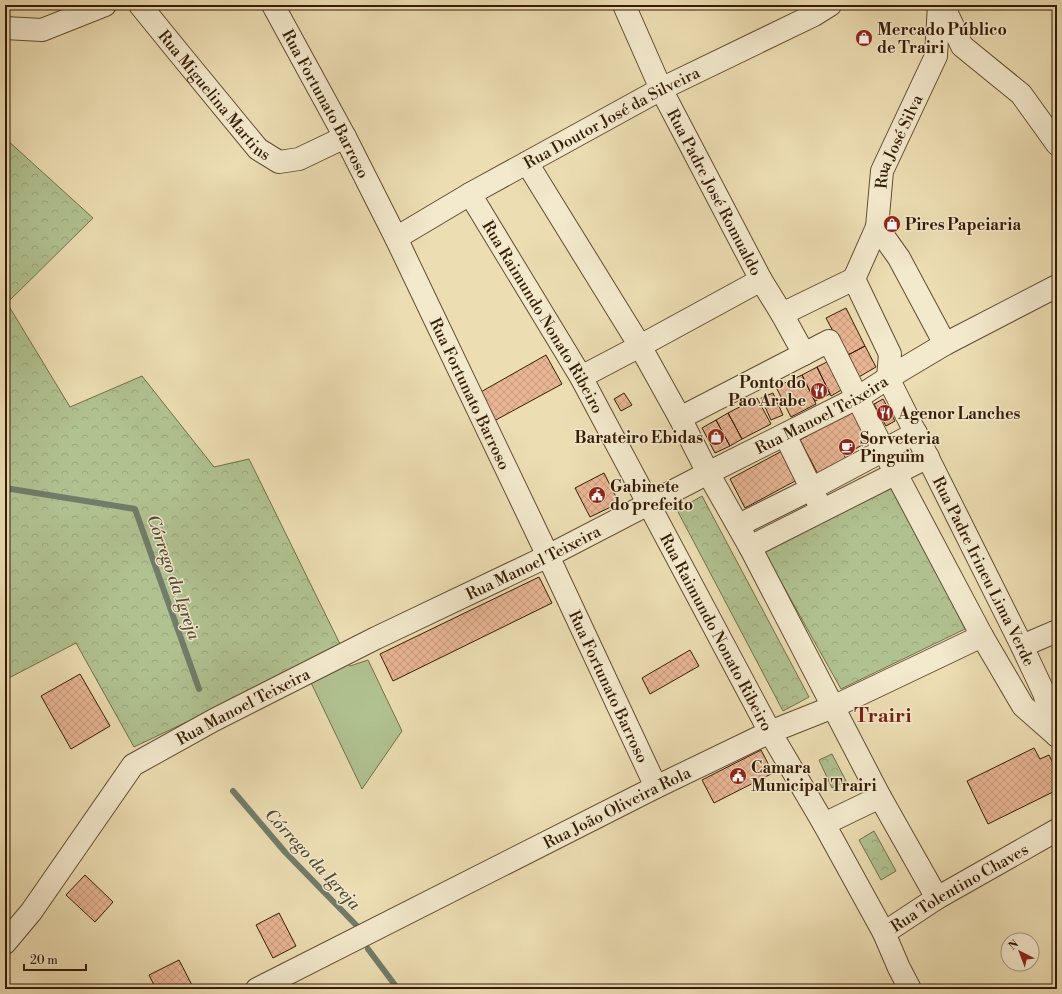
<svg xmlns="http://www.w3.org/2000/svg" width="1062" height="994" font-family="'Libre Bodoni',serif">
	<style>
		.green { fill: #b1c291; stroke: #736f4c }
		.forest { fill: url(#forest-crowns); stroke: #736f4c }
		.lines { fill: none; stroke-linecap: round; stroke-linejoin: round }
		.stream { stroke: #717c6a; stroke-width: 6 }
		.building { fill: url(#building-cross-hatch); stroke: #351c06 }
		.minor-casing { stroke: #634c31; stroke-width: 24 }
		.minor { stroke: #f3e9cd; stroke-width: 22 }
		.labels { text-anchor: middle; stroke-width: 3; stroke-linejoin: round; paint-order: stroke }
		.poi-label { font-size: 16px; font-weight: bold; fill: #351c06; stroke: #f3e9cd; text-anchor: start }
		.street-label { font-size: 16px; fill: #351c06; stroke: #f3e9cd }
		.water-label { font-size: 17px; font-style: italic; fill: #534c38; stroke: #f3e9cd }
		.district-label { font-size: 20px; font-weight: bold; fill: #7a1f14; stroke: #f3e9cd }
	</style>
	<defs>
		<pattern id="forest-crowns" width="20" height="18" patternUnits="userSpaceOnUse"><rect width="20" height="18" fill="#b1c291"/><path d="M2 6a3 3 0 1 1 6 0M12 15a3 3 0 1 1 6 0" fill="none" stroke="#99a67c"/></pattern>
		<pattern id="building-cross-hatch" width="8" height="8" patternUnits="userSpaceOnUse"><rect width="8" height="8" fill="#e8b594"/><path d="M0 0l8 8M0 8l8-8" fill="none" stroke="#c89b7e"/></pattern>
	</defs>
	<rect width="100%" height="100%" fill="#ecddb2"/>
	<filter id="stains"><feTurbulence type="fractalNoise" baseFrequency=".005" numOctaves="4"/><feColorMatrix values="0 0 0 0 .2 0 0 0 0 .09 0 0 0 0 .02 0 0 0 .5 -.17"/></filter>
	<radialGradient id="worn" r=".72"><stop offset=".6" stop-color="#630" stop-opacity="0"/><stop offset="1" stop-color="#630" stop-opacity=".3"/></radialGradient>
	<path class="green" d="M342 648 350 666 368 660 402 731 362 789 303 666Z"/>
	<path class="forest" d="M6 139 93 218 7 303 70 407 142 376 214 467 249 459 342 648 134 747 76 643 5 680V140Z
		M894 487 965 629 841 689 762 548Z
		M702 496 809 697 783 711 677 510Z
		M832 754 846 781 832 788 819 760Z
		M874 831 896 871 881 880 859 840Z"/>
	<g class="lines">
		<path class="stream" d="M5 488 135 509 199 689
			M233 791 285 852 358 927
			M368 949 398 989"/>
	</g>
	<path class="building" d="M846 308 865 346 846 356 826 318Z
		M865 346 876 367 857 378 846 356Z
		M546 355 562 384 494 421 479 393Z
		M831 360 845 388 831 396 817 367Z
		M817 367 830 394 815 401 802 375Z
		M802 375 816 404 791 417 776 387Z
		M624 393 632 405 621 411 614 399Z
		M773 393 783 415 771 420 761 398Z
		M757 398 771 424 742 439 728 413Z
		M883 399 895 421 886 426 874 404Z
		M852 411 868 442 844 455 846 459 818 474 800 440Z
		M728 413 742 439 730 446 716 420Z
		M716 420 730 446 715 453 702 428Z
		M782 451 797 480 745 508 730 479Z
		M604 473 619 503 590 517 575 488Z
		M539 577 552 603 393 681 380 654Z
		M690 650 699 666 650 694 642 678Z
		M80 674 110 726 71 749 41 696Z
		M1034 748 1040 759 1049 755 1057 771V785L1053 787 1055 791 988 824 967 781Z
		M761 750 773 773 714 803 702 780Z
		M85 875 113 902 95 922 66 895Z
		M279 913 296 946 273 958 256 925Z
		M179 960 194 989H156L149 975Z"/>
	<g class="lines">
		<g class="minor-casing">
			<g id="minor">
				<path id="s1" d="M140 5 179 53 258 149 279 162 299 159 345 137"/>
				<path id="s2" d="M273 5 345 137 396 238 548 556 656 787"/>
				<path id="s3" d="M624 5 661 89 761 280 782 314 804 354"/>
				<path d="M943 5 962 46 1021 94 1057 144"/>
				<path d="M5 28 42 30 105 5"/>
				<path d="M527 163 640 346 680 418 708 473 750 547 880 797 937 898"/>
				<path id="s4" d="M470 194 581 377 770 732 824 824 884 933 899 968 910 989"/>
				<path d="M877 227 899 258 945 344"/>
				<path id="s5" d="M396 238 470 194 661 89 814 15 830 5"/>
				<path id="s6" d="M854 279 890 354 888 378 1022 646 1044 693 1057 736"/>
				<path id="s7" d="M854 279 877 227 882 171 936 56 939 5"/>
				<path d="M782 314 854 279"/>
				<path d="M581 377 640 346 761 280"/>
				<path d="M680 418 829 341 884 451 982 636 1023 706 1056 735"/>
				<path d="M785 435 818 502"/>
				<path d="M739 525 811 489 916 433"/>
				<path d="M750 547 928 457"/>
				<path d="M1022 646 1057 631"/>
				<path d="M824 824 880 797"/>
				<path id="s8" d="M884 933 937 898 1057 830"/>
				<path id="s9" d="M5 943 31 912 133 765 214 720 376 638 548 556 708 473 857 398 888 378 945 344 1057 286"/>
				<path id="s10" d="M257 989 656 787 770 732 833 707 982 636"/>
			</g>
		</g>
		<use href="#minor" class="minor"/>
	</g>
	<defs>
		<g id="shop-disc" transform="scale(0.9)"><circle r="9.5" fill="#8f2418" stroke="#f3e9cd"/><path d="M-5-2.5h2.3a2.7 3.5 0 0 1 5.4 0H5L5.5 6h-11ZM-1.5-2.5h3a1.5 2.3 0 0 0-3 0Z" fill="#fff"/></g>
		<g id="restaurant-disc" transform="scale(0.9)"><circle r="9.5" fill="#8f2418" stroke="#f3e9cd"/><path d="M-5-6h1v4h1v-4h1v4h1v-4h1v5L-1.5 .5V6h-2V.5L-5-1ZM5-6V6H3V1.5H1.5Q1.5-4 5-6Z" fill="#fff"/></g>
		<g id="cafe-disc" transform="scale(0.9)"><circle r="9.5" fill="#8f2418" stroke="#f3e9cd"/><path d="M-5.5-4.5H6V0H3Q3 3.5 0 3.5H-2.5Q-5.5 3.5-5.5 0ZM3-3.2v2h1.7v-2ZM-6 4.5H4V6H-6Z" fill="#fff"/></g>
		<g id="civic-disc" transform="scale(0.9)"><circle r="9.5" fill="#8f2418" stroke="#f3e9cd"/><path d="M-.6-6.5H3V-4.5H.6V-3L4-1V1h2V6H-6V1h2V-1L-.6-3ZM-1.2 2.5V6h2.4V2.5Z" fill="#fff"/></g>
	</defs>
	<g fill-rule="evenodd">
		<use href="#shop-disc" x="864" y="38"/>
		<use href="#shop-disc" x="892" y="224"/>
		<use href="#restaurant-disc" x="819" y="391"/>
		<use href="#restaurant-disc" x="885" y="413"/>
		<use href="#shop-disc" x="716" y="437"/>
		<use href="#cafe-disc" x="847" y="447"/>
		<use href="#civic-disc" x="597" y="495"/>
		<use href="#civic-disc" x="738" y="776"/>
	</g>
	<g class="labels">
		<g class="poi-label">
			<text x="877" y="35">Mercado Público<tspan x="877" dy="18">de Trairi</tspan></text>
			<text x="905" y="230">Pires Papeiaria</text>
			<text x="806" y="388" text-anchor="end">Ponto do<tspan x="806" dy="18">Pao Arabe</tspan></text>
			<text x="898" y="419">Agenor Lanches</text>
			<text x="703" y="443" text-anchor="end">Barateiro Ebidas</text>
			<text x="860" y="444">Sorveteria<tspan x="860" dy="18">Pinguim</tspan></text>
			<text x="610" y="492">Gabinete<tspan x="610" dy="18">do prefeito</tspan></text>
			<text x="751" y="773">Camara<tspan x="751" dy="18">Municipal Trairi</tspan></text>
		</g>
		<g class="street-label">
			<text dy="6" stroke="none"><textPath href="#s1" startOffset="117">Rua Miguelina Martins</textPath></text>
			<text dy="6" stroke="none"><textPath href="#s2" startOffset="112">Rua Fortunato Barroso</textPath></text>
			<text dy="6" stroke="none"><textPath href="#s5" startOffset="247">Rua Doutor José da Silveira</textPath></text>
			<text dy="6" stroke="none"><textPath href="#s7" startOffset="146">Rua José Silva</textPath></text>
			<text dy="6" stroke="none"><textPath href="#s3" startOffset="208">Rua Padre José Romualdo</textPath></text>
			<text dy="6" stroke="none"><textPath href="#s4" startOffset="143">Rua Raimundo Nonato Ribeiro</textPath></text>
			<text dy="6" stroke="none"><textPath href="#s2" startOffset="436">Rua Fortunato Barroso</textPath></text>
			<text dy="6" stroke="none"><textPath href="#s9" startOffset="992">Rua Manoel Teixeira</textPath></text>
			<text dy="6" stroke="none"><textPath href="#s9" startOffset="668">Rua Manoel Teixeira</textPath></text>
			<text dy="6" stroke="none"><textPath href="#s6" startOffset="323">Rua Padre Irineu Lima Verde</textPath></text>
			<text dy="6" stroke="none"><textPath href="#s4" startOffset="503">Rua Raimundo Nonato Ribeiro</textPath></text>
			<text dy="6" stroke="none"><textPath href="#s2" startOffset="760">Rua Fortunato Barroso</textPath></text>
			<text dy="6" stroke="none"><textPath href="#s9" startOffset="344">Rua Manoel Teixeira</textPath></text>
			<text dy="6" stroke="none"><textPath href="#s10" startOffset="403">Rua João Oliveira Rola</textPath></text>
			<text dy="6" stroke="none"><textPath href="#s8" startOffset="88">Rua Tolentino Chaves</textPath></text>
		</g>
		<g class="water-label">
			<text transform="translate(174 577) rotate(71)" y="6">Córrego da Igreja</text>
			<text transform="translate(313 859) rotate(47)" y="6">Córrego da Igreja</text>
		</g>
		<g class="district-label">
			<text x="883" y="722">Trairi</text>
		</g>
	</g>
	<rect width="1062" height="994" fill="none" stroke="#ecddb2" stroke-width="20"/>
	<rect x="6" y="6" width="1050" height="982" fill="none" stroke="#351c06" stroke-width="2"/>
	<rect x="10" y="10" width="1042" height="974" fill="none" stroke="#351c06"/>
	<g transform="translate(1020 952) rotate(318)"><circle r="19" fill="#f3e9cd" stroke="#a7977d"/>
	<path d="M0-3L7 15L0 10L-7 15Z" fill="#8f2418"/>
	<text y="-6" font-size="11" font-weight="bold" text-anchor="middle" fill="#351c06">N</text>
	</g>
	<path d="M24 964v6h62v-6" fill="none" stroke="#351c06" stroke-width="2"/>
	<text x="30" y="964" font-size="12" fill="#351c06" stroke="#f3e9cd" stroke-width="3" paint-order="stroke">20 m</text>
	<rect width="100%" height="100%" filter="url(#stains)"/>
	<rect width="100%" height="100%" fill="url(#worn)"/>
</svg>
